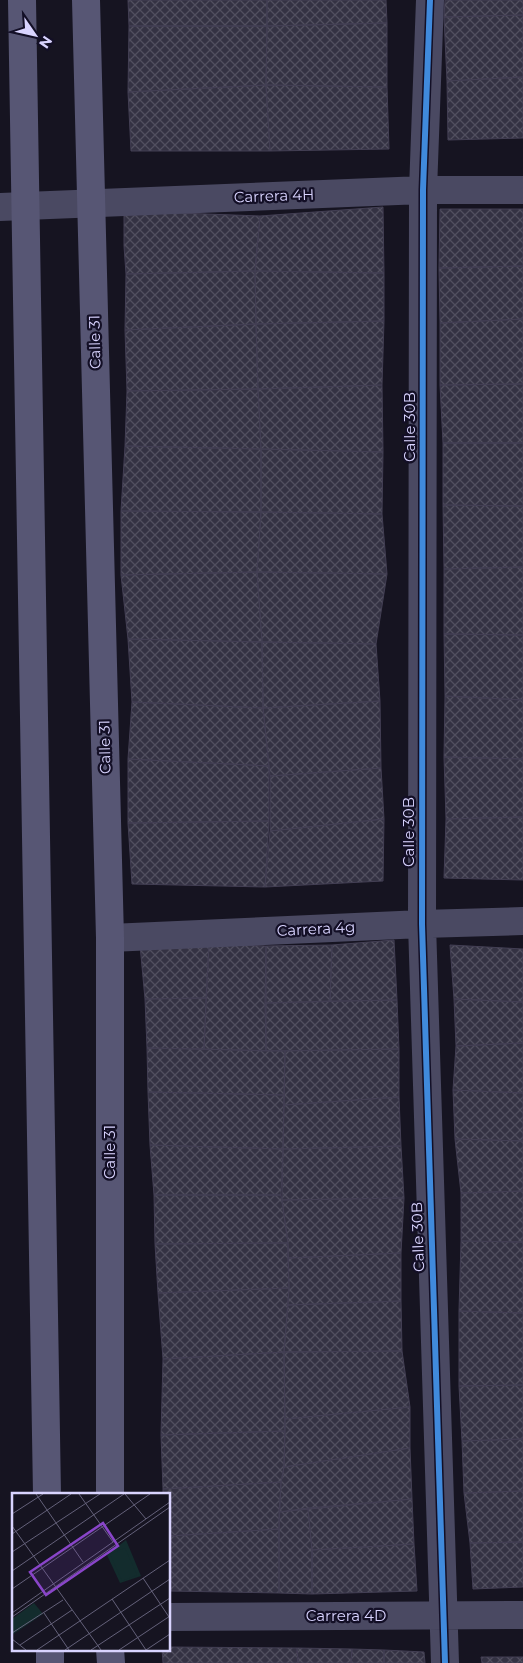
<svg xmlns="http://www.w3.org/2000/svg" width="523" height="1663" font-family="Montserrat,sans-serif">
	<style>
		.building { fill: url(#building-cross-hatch); stroke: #433f54 }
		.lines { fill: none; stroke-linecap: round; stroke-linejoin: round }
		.street { stroke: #4a4962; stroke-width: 28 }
		.secondary { stroke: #575674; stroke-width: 28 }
		.cycleway-casing { stroke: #130f26; stroke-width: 9 }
		.cycleway { stroke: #408adc; stroke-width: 6 }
		.labels { text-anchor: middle; stroke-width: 4.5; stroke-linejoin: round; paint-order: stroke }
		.street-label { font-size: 15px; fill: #d9d4ff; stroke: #130f26 }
		.inset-road { fill: none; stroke: #64617a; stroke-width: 1 }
		.view { fill: #8945c9; fill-opacity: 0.15; stroke: #8945c9; stroke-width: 2.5 }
		.inset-edge { fill: none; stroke: #d9d4ff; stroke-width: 2.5 }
	</style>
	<defs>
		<pattern id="building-cross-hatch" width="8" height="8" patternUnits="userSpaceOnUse" patternTransform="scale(1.25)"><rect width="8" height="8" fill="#343243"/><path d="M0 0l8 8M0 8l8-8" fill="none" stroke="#514f5f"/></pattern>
	</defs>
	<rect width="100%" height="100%" fill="#161421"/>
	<path class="building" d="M128 0H267V26H129Z
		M267 0H386L387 23 267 26Z
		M445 0H523V15L444 17Z
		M523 15V77L447 81 444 17Z
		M387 23V87L266 85 267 26Z
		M129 26H267L266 85 128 92Z
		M523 77V138L448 140 447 81Z
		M266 85 387 87 389 149 270 151Z
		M266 85 270 151H131L128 92Z
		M383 207 384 273 255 271 260 216Z
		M440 209H523V266L439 268Z
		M124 211 260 216 255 271 126 274 124 246Z
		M523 266V319L440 323 439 268Z
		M255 271 384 273V321L256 324Z
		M255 271 256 324 125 330 126 274Z
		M523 319V384L440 385V323Z
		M384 321 382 385 258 389 256 324Z
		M256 324 258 389 127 391 125 330Z
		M523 384V443H443L440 385Z
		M382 385 383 452 261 449 258 389Z
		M258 389 261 449 125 446 127 391Z
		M443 443H523V506L443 505Z
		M125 446 261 449V512L121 511Z
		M261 449 383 452 382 514 261 512Z
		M443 505 523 506V567L444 569Z
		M121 511 261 512 257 572 121 575Z
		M261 512 382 514 387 574 257 572Z
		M523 567V635L444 634V569Z
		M257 572 387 574 376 644 262 642Z
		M257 572 262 642 128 639 121 575Z
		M444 634 523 635V700L445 696Z
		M128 639 262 642 263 708 132 702Z
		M262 642 376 644 380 701 263 708Z
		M445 696 523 700V759L444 757Z
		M380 701 381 768 270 776 263 708Z
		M132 702 263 708 269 766 128 759Z
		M444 757 523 759V817L446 819Z
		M128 759 269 766V821L128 823Z
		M381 768 384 819 270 831V776Z
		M523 817V880L444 878 446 819Z
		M384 819 383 881 265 887 270 831Z
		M269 821 265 887 132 884 128 823Z
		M394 940 397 1000 330 1001 332 945Z
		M209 944 206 998 145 999 140 945Z
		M209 944 266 946V1051L204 1049Z
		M332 945 330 1001 265 1003 266 946Z
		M450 945 523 949V1002L454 999Z
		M206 998 204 1049 147 1048 145 999Z
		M454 999 523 1002V1043L456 1046Z
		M397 1000 399 1049 266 1051 265 1003Z
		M523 1043V1093L453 1090 456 1046Z
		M147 1048 285 1051 284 1095 148 1092Z
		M399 1049V1097L284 1105 285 1051Z
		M453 1090 523 1093V1141L455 1139Z
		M148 1092 284 1095 283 1149 150 1145Z
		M399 1097 401 1146 283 1149 284 1105Z
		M455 1139 523 1141V1191L461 1193Z
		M150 1145 283 1149 281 1195H154Z
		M401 1146 404 1198 282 1200 283 1149Z
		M523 1191V1242L461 1241V1193Z
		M154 1195H281L288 1243 155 1244Z
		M404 1198 401 1253 288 1258V1243L282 1200Z
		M461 1241 523 1242V1313L459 1311Z
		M288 1243 289 1288 158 1293 155 1244Z
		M401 1253V1301L288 1305 289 1288 288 1258Z
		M289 1288 284 1352 163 1359 158 1293Z
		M401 1301 402 1351 284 1352 288 1305Z
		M459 1311 523 1313V1385L459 1386Z
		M402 1351 410 1407 285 1419 284 1352Z
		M284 1352 285 1431 161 1435 163 1359Z
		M523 1385V1439L462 1441 459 1386Z
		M410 1407V1448L284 1467 285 1419Z
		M285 1431 284 1467 281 1482 163 1489 161 1435Z
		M523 1439V1491L464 1493 462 1441Z
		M410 1448 412 1499 279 1512 281 1482 284 1467Z
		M281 1482 279 1529 169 1536V1494H163V1489Z
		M523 1491V1542L470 1543 464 1493Z
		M412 1499 414 1544 312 1550 308 1508Z
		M308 1508 312 1550V1594L279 1593V1512Z
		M279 1529V1593L169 1591V1536Z
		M523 1542V1587L473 1589 470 1543Z
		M414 1544 417 1591 312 1594V1550Z
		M169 1647 297 1648 298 1663H163L162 1649H169Z
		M297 1648 352 1649 351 1663H298Z
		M352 1649 384 1650V1663H351Z
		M384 1650 424 1652 425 1663H384Z
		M481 1657H523V1663H482Z"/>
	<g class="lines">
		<path class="street" d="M430 0 423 190 422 924 445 1663
			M0 207 423 190H523
			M110 938 422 924 523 921
			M169 1617 523 1615"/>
		<path class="secondary" d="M22 0 47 1494
			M86 0 110 938V1494
			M50 1649V1663
			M110 1649 111 1663"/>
		<g class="cycleway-casing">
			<path id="cycleway" d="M430 0 423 190 422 924 445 1663"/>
		</g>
		<use href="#cycleway" class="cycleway"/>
	</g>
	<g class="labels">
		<g class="street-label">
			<text transform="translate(274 196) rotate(-2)" y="5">Carrera 4H</text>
			<text transform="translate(95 342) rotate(-91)" y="5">Calle 31</text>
			<text transform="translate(410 427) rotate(-90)" y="5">Calle 30B</text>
			<text transform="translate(105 747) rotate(-91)" y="5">Calle 31</text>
			<text transform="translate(409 832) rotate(-90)" y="5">Calle 30B</text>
			<text transform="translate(316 929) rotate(-3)" y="5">Carrera 4g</text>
			<text transform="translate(110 1152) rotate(-90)" y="5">Calle 31</text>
			<text transform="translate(418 1237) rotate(-92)" y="5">Calle 30B</text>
			<text x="346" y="1621">Carrera 4D</text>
		</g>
	</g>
	<g transform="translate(12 1493)">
		<rect width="158" height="158" fill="#161421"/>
		<path d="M22 110 31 121 0 142V126Z" fill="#132c2d"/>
		<path d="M114 47 129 83 108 90 95 62Z" fill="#132c2d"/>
		<path d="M113 55 125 82 110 88 98 61Z" fill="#132c2d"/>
		<path class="inset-road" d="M24 1 71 69M67 1 101 49M113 1 134 26M0 21 31 1M0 33 89 157M0 41 59 1M0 59 88 1M0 78 112 1M131 85 157 124M0 96 138 1M100 106 134 157M0 120 158 9M32 120 57 157M0 124 158 14M0 140 51 107M0 146 14 157M8 152 60 117M25 157 158 67M53 157 158 86M79 157 158 105M107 157 158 123M134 157 158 141"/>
		<path class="view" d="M91 30 106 53 34 102 18 79Z"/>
		<rect width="158" height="158" class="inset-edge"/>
	</g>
	<g transform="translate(35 35) rotate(124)" stroke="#130f26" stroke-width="4" paint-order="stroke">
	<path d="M0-4L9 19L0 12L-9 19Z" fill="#d9d4ff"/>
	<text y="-8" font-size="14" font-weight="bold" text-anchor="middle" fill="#d9d4ff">N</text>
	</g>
</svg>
